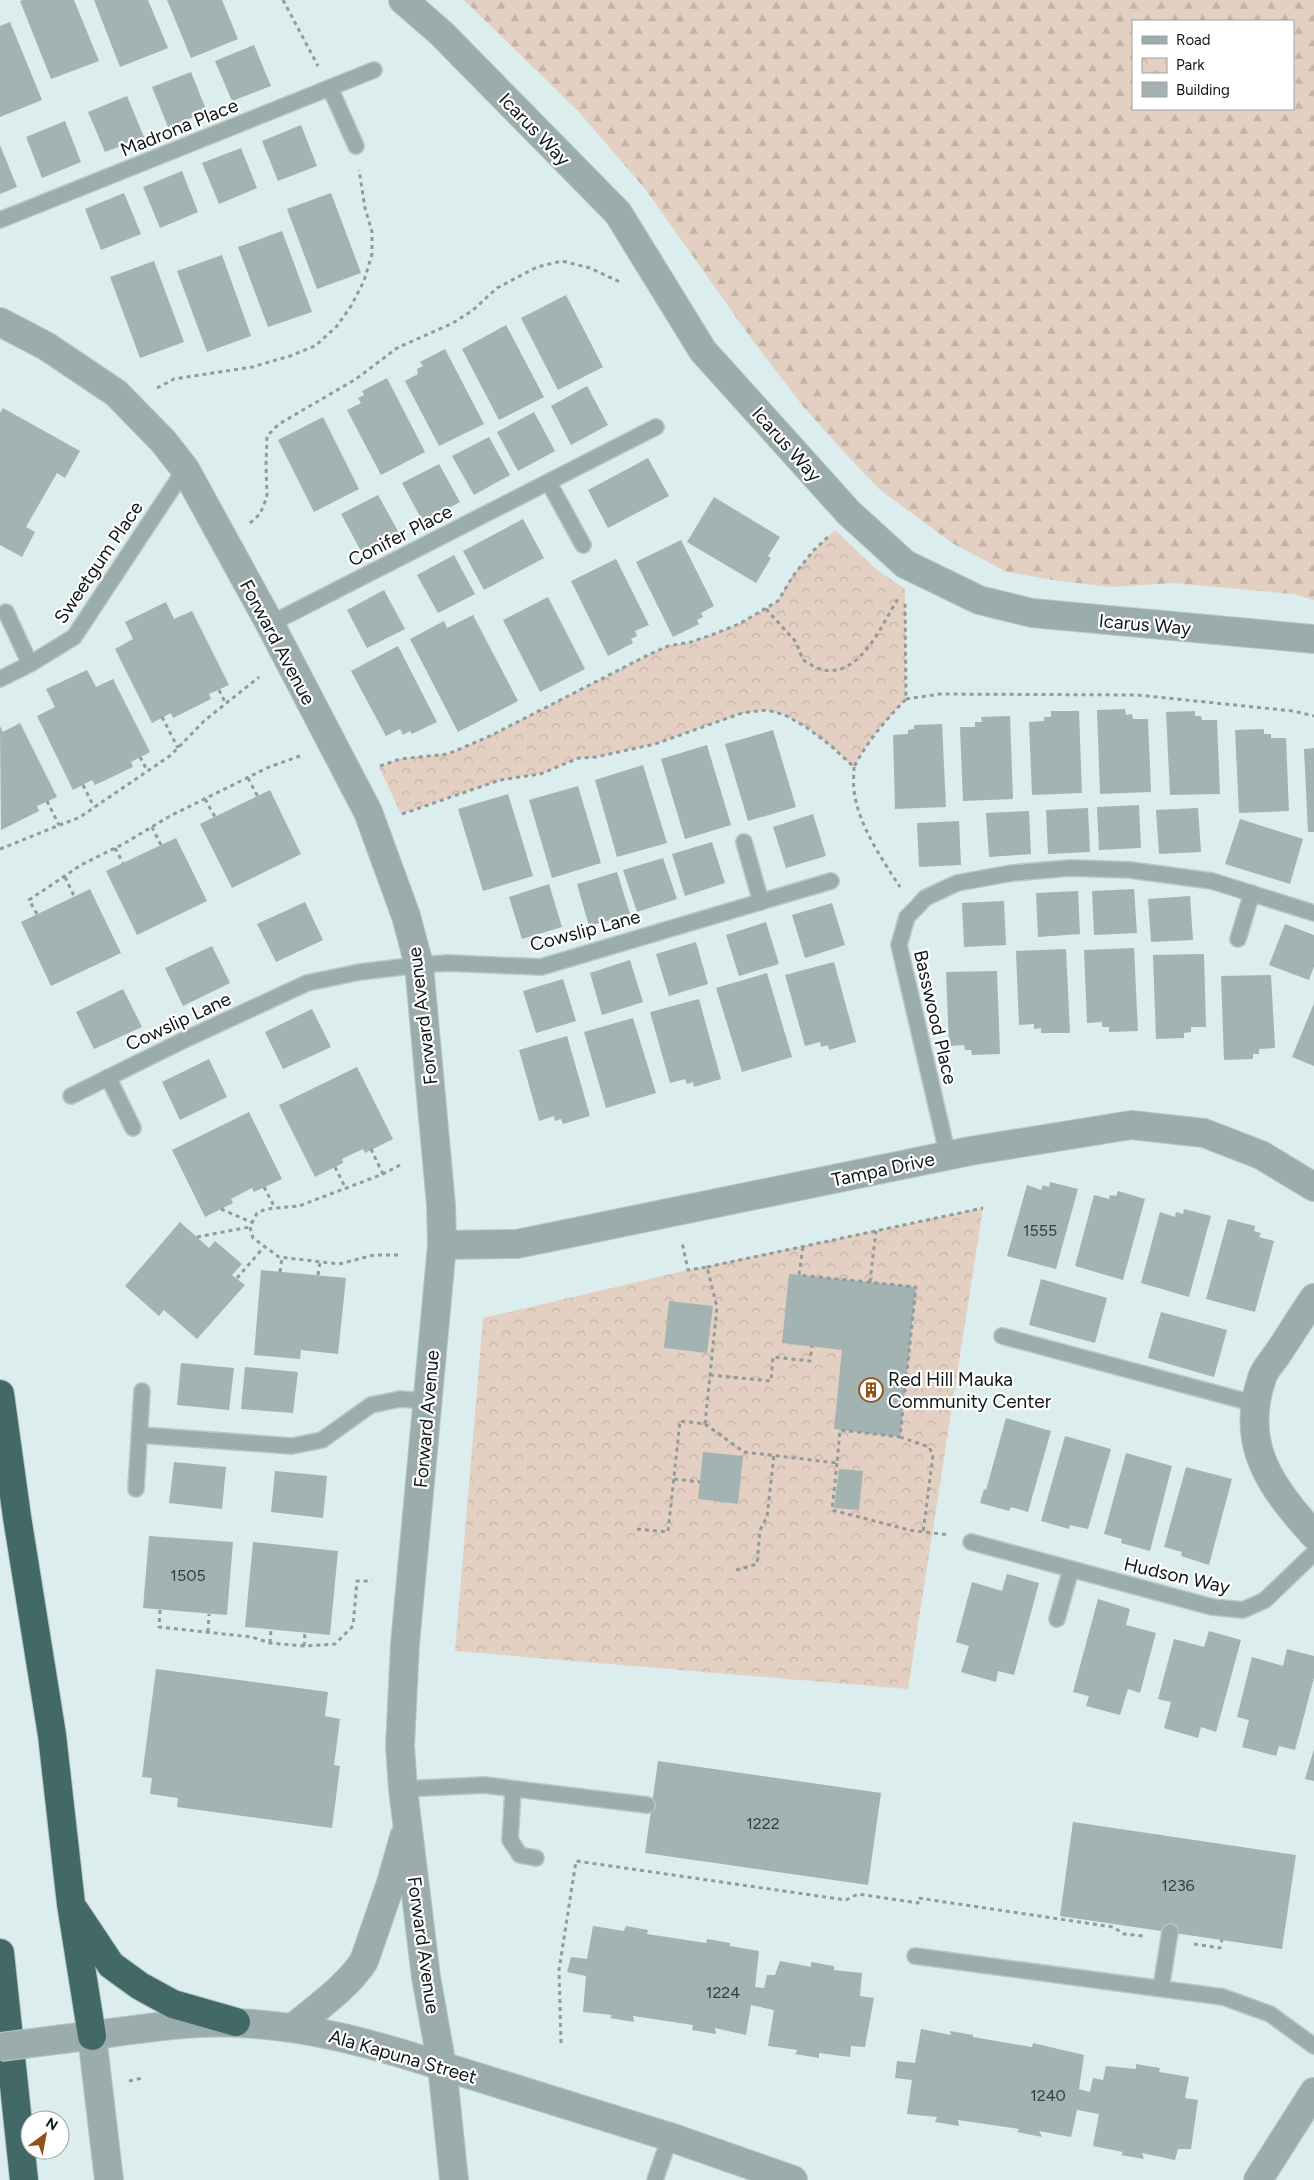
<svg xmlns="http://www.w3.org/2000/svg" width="1314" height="2180" font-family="Figtree,sans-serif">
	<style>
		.forest { fill: url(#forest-firs); fill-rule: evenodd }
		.park { fill: url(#park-crowns) }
		.building { fill: #a2b3b2 }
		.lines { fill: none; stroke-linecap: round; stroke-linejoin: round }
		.service-casing { stroke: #b7c6c6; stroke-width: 18 }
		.minor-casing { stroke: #b7c6c6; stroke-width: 30 }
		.tertiary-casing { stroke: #b7c6c6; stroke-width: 30 }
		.motorway-casing { stroke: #b7c6c6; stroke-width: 30 }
		.path { stroke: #8f9c9b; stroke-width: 3; stroke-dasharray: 4 4; stroke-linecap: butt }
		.service { stroke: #9bacac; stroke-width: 15 }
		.minor { stroke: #9bacac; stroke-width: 28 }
		.tertiary { stroke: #9bacac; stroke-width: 28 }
		.motorway { stroke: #426868; stroke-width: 28 }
		.tertiary-bridge-casing { stroke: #b7c6c6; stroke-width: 30; stroke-linecap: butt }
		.tertiary-bridge { stroke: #9bacac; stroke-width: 28 }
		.labels { text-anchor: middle; stroke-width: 4.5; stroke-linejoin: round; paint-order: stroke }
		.number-label { font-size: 16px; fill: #353e3e }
		.street-label { font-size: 19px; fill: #111717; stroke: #fff }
		.poi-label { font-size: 19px; fill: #111717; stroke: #fff; text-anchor: start }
	</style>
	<defs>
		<pattern id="forest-firs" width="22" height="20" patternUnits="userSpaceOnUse" patternTransform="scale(1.25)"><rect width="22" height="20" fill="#e4d0c2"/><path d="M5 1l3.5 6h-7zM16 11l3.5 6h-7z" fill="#c3b2a6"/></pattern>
		<pattern id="park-crowns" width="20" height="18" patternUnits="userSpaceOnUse" patternTransform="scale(1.25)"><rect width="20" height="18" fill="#e4d0c2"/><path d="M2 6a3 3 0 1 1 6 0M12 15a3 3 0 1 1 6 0" fill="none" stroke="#c3b2a6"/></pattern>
	</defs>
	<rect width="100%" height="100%" fill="#dbedec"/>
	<path class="forest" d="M464 0H1314V600L1293 594 1173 583 1114 587 1059 581 1007 572 952 543 879 489 842 450 802 405 748 334 646 190 579 112ZM1133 21H1293V109H1133Z"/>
	<path class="park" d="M835 530 877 570 905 589 906 699C886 720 868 740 854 767L830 745 806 727 785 715 767 710 742 713 655 744 596 757 579 758 540 774 500 780 401 814 379 767 400 759 448 754 490 736 648 655 668 646 691 642 714 634 739 624 778 601 793 575 814 550Z
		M983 1208 908 1689 455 1651 483 1318 688 1270Z"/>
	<path class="building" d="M23 0H74L99 61 51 79 20 1Z
		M94 0H148L168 48 120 67Z
		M167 0H222L238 39 191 58Z
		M10 22 42 100 0 117V26Z
		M254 45 271 86 232 101 215 61Z
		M191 72 207 112 168 127 152 87Z
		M127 96 144 137 105 152 88 112Z
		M65 121 81 162 42 178 26 137Z
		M301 125 317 166 278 181 262 141Z
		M0 145 17 187 0 194Z
		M241 148 257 188 219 204 202 163Z
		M182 171 198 212 160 228 143 187Z
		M124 193 141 234 101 250 85 209Z
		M331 193 361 273 317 289 287 209Z
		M282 231 312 312 268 327 238 247Z
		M222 255 251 336 207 352 177 271Z
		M154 261 184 342 140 358 110 277Z
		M566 295 603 367 558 390 521 318Z
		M506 325 544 397 499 420 462 349Z
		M445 349 484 424 439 446 405 381 418 374 417 369 423 366 420 362Z
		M387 378 425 452 381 475 347 410 361 403 358 398 364 395 362 391Z
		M587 386 608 425 571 445 551 406Z
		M3 408 80 451 65 478 57 473 26 527 35 532 22 557 0 545V413Z
		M534 412 555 451 518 471 497 432Z
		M323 417 359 489 314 512 278 440Z
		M489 437 510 475 474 495 452 456Z
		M648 458 669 496 608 528 588 490Z
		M439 464 460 502 423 522 402 483Z
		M378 495 399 533 362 553 341 514Z
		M714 497 780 537 768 556 771 558 756 583 687 542Z
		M523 519 544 558 484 590 463 551Z
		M681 540 714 606 701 613 703 617 697 620 699 624 673 637 636 562Z
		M454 555 475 594 438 613 417 575Z
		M616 559 649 625 635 631 637 636 631 639 633 643 608 656 571 581Z
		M384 590 405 629 367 648 347 610Z
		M548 597 585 669 540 692 503 620Z
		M166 602 174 619 192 611 229 685 209 694 211 699 173 718 171 713 152 723 115 649 133 639 125 622Z
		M473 615 518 701 458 732 410 639 444 621 447 628Z
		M398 646 437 722 412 734 410 731 403 735 400 729 386 736 351 671Z
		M87 670 96 687 113 679 150 752 131 762 133 767 95 785 92 780 73 790 37 716 55 707 46 689Z
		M1125 709 1126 715 1132 714 1133 719H1148L1151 792 1100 794 1097 710Z
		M1051 711H1079L1082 793 1032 795 1029 722 1044 721V717H1051Z
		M1195 711V716H1201L1202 720H1217L1220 794 1170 795 1166 712Z
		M1010 716 1013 799 963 801 960 727H975V722H982L981 717Z
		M20 723 57 797 37 806 39 811 1 830 0 726 3 732Z
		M942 724 946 807 895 809 893 735 908 734V730L914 729V725Z
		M1264 729V734H1271V738H1286L1289 811 1239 813 1235 730Z
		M773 730 796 807 748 821 725 744Z
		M707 745 731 825 685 839 661 759Z
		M1314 748V832H1308L1304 749Z
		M643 765 667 843 617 857 595 780Z
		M578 786 601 863 552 878 529 800Z
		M270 790 301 854 232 888 200 824Z
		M508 794 533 876 483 891 458 809Z
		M1139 805 1141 848 1099 850 1097 807Z
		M1088 808 1090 852 1048 854 1046 810Z
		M1198 808 1201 852 1159 854 1156 810Z
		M1029 811 1031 854 989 857 986 813Z
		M813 814 826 856 786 868 773 827Z
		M1240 819 1303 839 1290 884 1225 864Z
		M959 821 961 865 919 867 917 823Z
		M176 838 207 901 137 935 106 871Z
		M712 842 725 883 685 896 672 854Z
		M663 858 677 899 637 912 623 870Z
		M617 872 630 914 589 926 577 884Z
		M549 884 562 927 522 939 509 897Z
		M90 889 121 953 51 986 21 922Z
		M1134 889 1137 933 1094 935 1092 891Z
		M1078 891 1080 934 1038 937 1036 893Z
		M1190 896 1193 940 1151 942 1148 899Z
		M1004 901 1006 945 964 947 962 903Z
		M305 902 323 940 276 962 257 924Z
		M832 903 845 945 805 958 792 915Z
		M766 922 779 964 739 976 726 935Z
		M1285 924 1314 935V966L1309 980 1269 965Z
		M696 942 708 984 669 996 656 954Z
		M212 946 230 983 183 1006 165 968Z
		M1134 948 1138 1031 1109 1032V1027H1102V1022L1087 1023 1084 950Z
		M1066 949 1070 1033H1041V1028L1034 1029V1024L1019 1025 1016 951Z
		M1204 954 1206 1027H1191V1032L1184 1033V1038L1156 1039 1153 955Z
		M630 960 643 1002 602 1015 590 973Z
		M834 962 856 1042 829 1050 828 1045 821 1047 820 1042 805 1046 785 975Z
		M997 971 1000 1054 972 1055 971 1050H965L964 1045 949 1046 946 972Z
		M767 973 792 1057 742 1072 716 988Z
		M1271 975 1275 1048 1259 1049V1054H1253V1059L1224 1060 1221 976Z
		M563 979 576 1021 536 1033 523 991Z
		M123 989 142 1027 94 1049 76 1012Z
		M699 999 721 1079 694 1087 693 1082 687 1084 685 1079 670 1083 650 1012Z
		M1314 1003V1066L1292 1057Z
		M312 1009 331 1047 283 1069 265 1032Z
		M633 1018 656 1093 606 1108 584 1032Z
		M567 1036 590 1116 563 1124 561 1119 555 1121 554 1116 539 1121 519 1050Z
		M209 1059 227 1097 180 1120 162 1082Z
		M357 1067 393 1139 365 1153 363 1149 342 1159 343 1163 315 1177 279 1105Z
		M249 1112 282 1179 254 1192 252 1188 231 1199 233 1203 205 1217 172 1150Z
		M1050 1182 1078 1189 1056 1269 1007 1256 1027 1185 1041 1190 1043 1185 1049 1187Z
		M1118 1191 1145 1199 1123 1280 1075 1266 1094 1195 1109 1199 1110 1195 1116 1196Z
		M1184 1209 1211 1216 1189 1297 1141 1283 1160 1212 1175 1217 1176 1212 1183 1214Z
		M1228 1219 1255 1226 1254 1231 1261 1233 1259 1237 1274 1241 1255 1312 1206 1299Z
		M180 1222 209 1248 215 1241 242 1264 232 1275 245 1285 197 1339 164 1310 159 1316 125 1286Z
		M261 1270 346 1278 338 1354 301 1350 300 1359 254 1355Z
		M789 1274 916 1287 900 1437 834 1429 842 1350 782 1343Z
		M1041 1279 1107 1298 1095 1343 1029 1325Z
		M669 1301 713 1306 707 1353 664 1348Z
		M1161 1312 1227 1330 1214 1377 1148 1358Z
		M181 1363 234 1368 229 1410 177 1405Z
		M245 1367 298 1372 293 1413 241 1409Z
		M1006 1418 1051 1431 1028 1512 1011 1507 1009 1511 980 1503 984 1489 986 1490Z
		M1065 1436 1111 1449 1088 1529 1070 1525 1069 1529 1041 1521Z
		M703 1452 743 1456 738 1504 698 1499Z
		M1126 1453 1172 1466 1150 1551 1121 1543 1122 1539 1104 1534Z
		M174 1462 226 1467 222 1509 169 1503Z
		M1186 1467 1232 1479 1209 1565 1181 1556 1182 1552 1164 1547Z
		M839 1469 863 1471 859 1510 834 1508Z
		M275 1471 327 1476 323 1518 271 1512Z
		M149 1536 233 1542 227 1615 143 1608Z
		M253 1542 338 1551 330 1635 245 1627Z
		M1007 1574 1039 1583 1014 1675 998 1671 996 1682 961 1672 969 1646 956 1642 972 1582 1002 1591Z
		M1098 1599 1130 1609 1126 1625 1156 1633 1140 1693 1128 1689 1120 1715 1086 1706 1089 1696 1073 1692Z
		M1209 1631 1241 1640 1216 1732 1201 1727 1198 1738 1164 1728 1171 1702 1158 1699 1174 1639 1204 1647Z
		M1287 1649 1314 1656V1678L1295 1750 1279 1746 1276 1756 1242 1747 1249 1720 1237 1717 1252 1657 1283 1666Z
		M156 1669 328 1692 325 1716 340 1719 334 1765 340 1766 332 1828 177 1807 178 1798 150 1794 152 1778 142 1777Z
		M1314 1749V1781L1305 1779Z
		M658 1761 881 1793 868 1885 645 1853Z
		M1073 1822 1296 1855 1282 1949 1060 1916Z
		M593 1926 624 1931 626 1926 648 1930 647 1934 706 1943 707 1939 730 1943V1946L759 1951 755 1987 764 1988 767 1975H775L780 1961 811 1967V1962L834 1966V1970L862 1973 860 1996 874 1998 865 2047 851 2046 850 2057 819 2053V2058L795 2054 798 2050 768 2046 774 2010 751 2005 746 2035 715 2028 716 2034 692 2030 693 2025 633 2016 634 2022 610 2018 612 2015 583 2012 586 1976 567 1972 571 1957 587 1959Z
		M921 2029 951 2035 950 2031 973 2035V2037L1032 2047 1033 2043 1084 2055 1079 2089 1090 2092 1093 2078 1103 2080 1106 2066 1136 2069V2064L1160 2068 1159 2072 1189 2077 1185 2098 1198 2100 1191 2149H1178L1175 2160 1142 2153 1144 2159 1121 2155 1123 2152 1093 2146 1099 2114 1077 2110 1071 2137 1039 2131 1042 2137 1017 2132 1019 2129 958 2120 959 2126 935 2122 937 2117 907 2114 912 2080 895 2078 897 2061 915 2063Z"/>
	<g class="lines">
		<g class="service-casing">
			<path id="service" d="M330 88 356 146
				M0 220 374 70
				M549 483 583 545
				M6 612 30 664
				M270 624 656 427
				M0 679 30 664 74 637 185 469
				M744 842 761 902
				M1238 939 1252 893
				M108 1077 133 1128
				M71 1096 184 1040 307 983 360 972 419 965 448 963 541 967 831 881
				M948 1156 899 945 907 917 918 906 925 898 957 883 1012 873 1070 868 1130 870 1212 881 1314 913
				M1002 1336 1256 1404
				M140 1435 292 1446 322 1440 371 1405 400 1399 427 1401
				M136 1489 142 1391
				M971 1542 1212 1607 1243 1610 1265 1600 1314 1553
				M1057 1619 1071 1569
				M403 1789 484 1785 647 1805
				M513 1789 510 1840 520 1855 536 1858
				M915 1956 1223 1997 1270 2014 1314 2046
				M1161 1988 1170 1932
				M655 2180 670 2137"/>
		</g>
		<g class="minor-casing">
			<path id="minor" d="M403 0 441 33 618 213 703 351 849 513 905 564 979 600 1032 613 1314 639
				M0 322 46 346 116 393 163 441 185 469 270 624 368 812 406 916 419 965 441 1205 442 1245 405 1644 400 1746 403 1789 426 1977 442 2066 454 2180
				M442 1245 517 1244 970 1151 1131 1125 1204 1133 1261 1155 1314 1187
				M1314 1298C1301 1317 1289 1337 1276 1356 1271 1363 1264 1370 1262 1378 1239 1445 1271 1487 1314 1535
				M294 2027C318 2007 347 1987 364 1961L391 1883 404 1837
				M442 2066 670 2137 793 2180
				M1258 2180 1314 2092"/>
		</g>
		<g class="tertiary-casing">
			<path id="tertiary" d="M92 2036 109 2180
				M63 2039C119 2033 181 2020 238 2023 310 2026 373 2044 442 2066"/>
		</g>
		<g class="motorway-casing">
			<path id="motorway" d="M0 1394 17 1517 52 1735 71 1904 92 2036
				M75 1911 111 1965 140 1986 173 2004 236 2022
				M0 1953 24 2180"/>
		</g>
		<path class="path" d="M283 0 318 66
			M157 388 174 379 252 367 290 356 315 346 337 326 351 306 364 281 372 254V232L365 208 359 170
			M250 523 260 514 267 497 266 465 267 436 279 424 356 379 397 348 453 323 473 310 497 288 537 267 562 261 590 268 622 283
			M766 609 796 642 803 660C809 663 816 669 823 670 861 677 882 624 899 597
			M219 690 225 702
			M906 699 940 694 1137 695 1293 711 1314 716
			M162 717 178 748
			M140 757 147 770
			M380 766 400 759 448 754 490 736 648 655 668 646 691 642 714 634 739 624 778 601 793 576 814 550 828 537
			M854 767C854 774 853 782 854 790 858 825 882 859 900 887
			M248 778 258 797
			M83 785 94 807
			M205 799 215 817
			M47 801 59 825
			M402 814 500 780 540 774 579 758 596 757 655 744 742 713 767 710 785 715 806 727 830 745 854 767C868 740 886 720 906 699L905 600
			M152 827 161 845
			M115 848 123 863
			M0 849 80 817 171 755 204 721 259 677
			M65 877 74 896
			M37 914 29 900 81 865 125 843 170 816 269 767 300 756
			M371 1149 383 1174
			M335 1167 346 1189
			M264 1187 275 1208
			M221 1209 251 1222
			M197 1237 250 1227
			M398 1255H374L339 1264 279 1257 253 1238 250 1227 257 1213 266 1209 299 1206 383 1174 400 1165
			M707 1267 983 1208
			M280 1272 282 1258
			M318 1275 320 1262
			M237 1278 264 1247
			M870 1282 876 1231
			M710 1375 771 1381 773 1357 810 1361 812 1346
			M705 1424 744 1452 837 1463 840 1430 900 1437 916 1287 799 1275 803 1246
			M900 1437 929 1447 933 1455 923 1533
			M837 1463 832 1510 909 1530 949 1535
			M674 1479 700 1482
			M637 1529 668 1532 680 1421 705 1424 717 1307 707 1267 688 1270 682 1242
			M736 1570 757 1564 760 1530 767 1517 774 1455
			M160 1610 159 1627 252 1637 270 1643 304 1646 335 1644 353 1626 357 1581H372
			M208 1632 209 1614
			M270 1643 271 1629
			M304 1646 305 1632
			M1194 1944 1220 1948 1222 1940
			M561 2043 559 1970 576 1861 846 1900 858 1894 918 1903V1898L1113 1927 1124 1934 1143 1936
			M129 2081 143 2078"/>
		<use href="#service" class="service"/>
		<use href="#minor" class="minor"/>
		<use href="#tertiary" class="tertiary"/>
		<use href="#motorway" class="motorway"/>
		<g class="tertiary-bridge-casing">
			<path id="tertiary-bridge" d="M0 2047 63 2039"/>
		</g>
		<use href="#tertiary-bridge" class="tertiary-bridge"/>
	</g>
	<defs>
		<g id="building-ring" transform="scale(1.25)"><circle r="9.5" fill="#fff" stroke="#915219" stroke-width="1.5"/><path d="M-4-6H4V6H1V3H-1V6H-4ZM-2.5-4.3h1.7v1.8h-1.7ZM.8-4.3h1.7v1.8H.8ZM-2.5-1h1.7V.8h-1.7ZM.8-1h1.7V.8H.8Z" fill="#915219"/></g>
	</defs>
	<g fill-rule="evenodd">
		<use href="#building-ring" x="871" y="1390"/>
	</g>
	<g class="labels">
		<g class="number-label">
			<text x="1040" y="1236">1555</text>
			<text x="188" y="1581">1505</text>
			<text x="763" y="1829">1222</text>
			<text x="1178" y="1891">1236</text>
			<text x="723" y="1998">1224</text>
			<text x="1048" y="2101">1240</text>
		</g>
		<g class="street-label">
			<text transform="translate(179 127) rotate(-22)" y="7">Madrona Place</text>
			<text transform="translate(535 129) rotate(46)" y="7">Icarus Way</text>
			<text transform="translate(787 444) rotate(48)" y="7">Icarus Way</text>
			<text transform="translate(400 535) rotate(-27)" y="7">Conifer Place</text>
			<text transform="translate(98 562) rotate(-56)" y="7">Sweetgum Place</text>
			<text transform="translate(1145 624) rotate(5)" y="7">Icarus Way</text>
			<text transform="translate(278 642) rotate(62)" y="7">Forward Avenue</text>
			<text transform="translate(585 930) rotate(-15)" y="7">Cowslip Lane</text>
			<text transform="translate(422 1016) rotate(-97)" y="7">Forward Avenue</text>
			<text transform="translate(936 1017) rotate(77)" y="7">Basswood Place</text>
			<text transform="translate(178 1021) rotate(-25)" y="7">Cowslip Lane</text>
			<text transform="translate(883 1169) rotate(-12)" y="7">Tampa Drive</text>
			<text transform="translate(426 1419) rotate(-85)" y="7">Forward Avenue</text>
			<text transform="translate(1177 1575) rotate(13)" y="7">Hudson Way</text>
			<text transform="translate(424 1945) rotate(82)" y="7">Forward Avenue</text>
			<text transform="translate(403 2056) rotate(16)" y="7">Ala Kapuna Street</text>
		</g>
		<g class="poi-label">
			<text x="888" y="1386">Red Hill Mauka<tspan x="888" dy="22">Community Center</tspan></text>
		</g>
	</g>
	<rect x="1132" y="20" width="162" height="90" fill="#ffffff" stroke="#a0a2a2"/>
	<rect x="1142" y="36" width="25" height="8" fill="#9bacac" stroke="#a0a2a2"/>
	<text x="1176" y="45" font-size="15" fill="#111717">Road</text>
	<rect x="1142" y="58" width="25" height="15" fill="url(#park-crowns)" stroke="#a0a2a2"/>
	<text x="1176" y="70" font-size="15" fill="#111717">Park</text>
	<rect x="1142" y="82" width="25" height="15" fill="#a2b3b2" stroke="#a0a2a2"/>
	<text x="1176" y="95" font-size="15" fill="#111717">Building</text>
	<g transform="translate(45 2135) rotate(32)"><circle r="24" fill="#ffffff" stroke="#a0a2a2"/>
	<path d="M0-4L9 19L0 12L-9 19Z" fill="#915219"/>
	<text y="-8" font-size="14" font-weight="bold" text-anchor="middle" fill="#111717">N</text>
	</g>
</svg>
